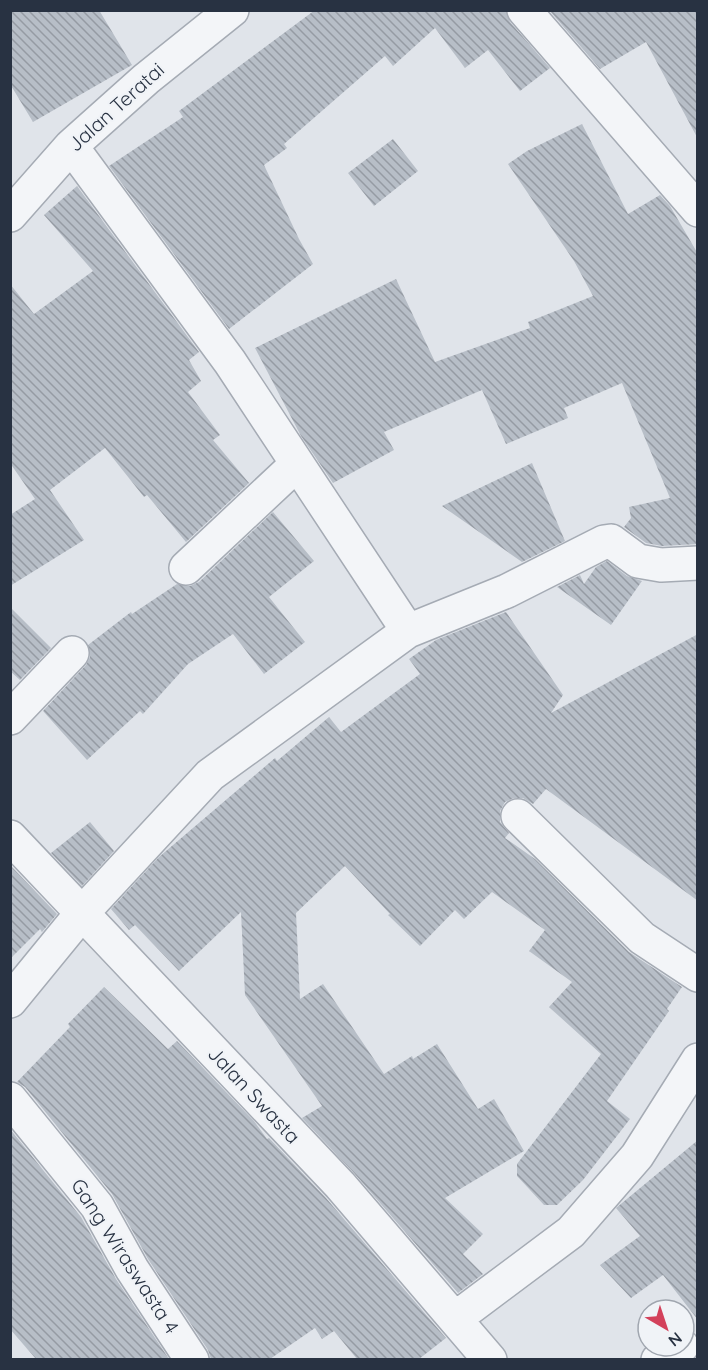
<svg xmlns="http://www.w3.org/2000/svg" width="708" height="1370" font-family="Quicksand,sans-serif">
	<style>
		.building { fill: url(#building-back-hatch) }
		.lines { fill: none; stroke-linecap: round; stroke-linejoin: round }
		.street-casing { stroke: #a5abb4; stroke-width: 36 }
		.street { stroke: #f3f5f8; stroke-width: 33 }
		.labels { text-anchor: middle; stroke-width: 4.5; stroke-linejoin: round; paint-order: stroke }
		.street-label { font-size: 20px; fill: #283242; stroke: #f0f3f7 }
	</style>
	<defs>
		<pattern id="building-back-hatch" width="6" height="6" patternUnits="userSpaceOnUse" patternTransform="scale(1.5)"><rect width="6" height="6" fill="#b7bec7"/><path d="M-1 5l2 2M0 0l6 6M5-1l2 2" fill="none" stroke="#959ba3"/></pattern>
	</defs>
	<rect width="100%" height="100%" fill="#e0e4ea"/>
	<path class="building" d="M10 10H99L132 65 33 122 10 84Z
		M315 10H506L510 22 550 68 520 91 488 50 465 68 435 28 393 66 385 56 284 144 287 148 264 165 299 239 313 264 229 329 109 166 183 117 179 111Z
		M549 10H698V139L646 42 600 69Z
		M582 124 628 214 660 195 670 206 698 254V544L662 546 646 543 624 527 631 518 629 507 670 498 622 383 564 408 568 418 506 444 482 390 384 432 394 450 333 483 301 436 255 348 396 279 435 362 530 328 528 322 593 296 574 261 508 164 527 151Z
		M393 139 418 171 374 206 348 173Z
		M77 186 199 352 189 360 201 381 188 392 220 435 213 440 249 483 186 542 147 495 144 497 105 448 50 490 84 540 10 586V515L35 499 10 463V284L34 314 93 271 44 215Z
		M532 463 565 541 522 562 442 506Z
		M273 512 314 561 269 597 305 642 264 674 233 634 188 664 143 714 140 711 87 760 43 711 86 665 90 657 88 645 131 612 132 614 177 584 190 586 199 582Z
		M607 561 627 576 642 581 611 625 557 587 580 575 584 584 596 567Z
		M10 607 51 648 20 680 10 671Z
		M506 612 563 695 551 713 698 634V901L546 789 533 804 523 798H514L505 802 500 811V822L509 833 505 838 535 859 629 952 682 987 667 1009 669 1011 607 1101 630 1119 583 1180 557 1205H544L517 1176V1164L601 1054 549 1007 572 982 529 951 545 930 492 892 464 919 455 910 420 946 388 915 390 914 345 866 296 913 300 999 323 984 384 1074 412 1056 413 1059 437 1044 478 1109 494 1099 524 1151 445 1198 483 1234 463 1254 483 1274 458 1293 354 1173 302 1118 322 1106 245 995 241 912 179 971 135 925 129 930 111 909 159 857 275 758 277 761 329 717 341 732 420 674 409 659 436 640Z
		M90 822 114 851 82 886 51 853Z
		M10 865 57 914 42 932 40 929 10 959Z
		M104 987 168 1049 177 1041 254 1121 267 1139 269 1138 326 1198 446 1338 419 1359H357L334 1331 322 1339 315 1328 270 1359H211L208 1350 148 1259 112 1194 25 1087 17 1082 70 1027 68 1024Z
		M10 1129 81 1217 116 1279 169 1359H36L10 1329Z
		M698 1140V1320L663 1275 631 1298 600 1265 640 1236 616 1208Z"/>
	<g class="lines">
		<g class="street-casing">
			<path id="street" d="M524 10 698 210
				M71 146 230 362 408 631
				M10 215 71 146 146 79 232 10
				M186 568 297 464
				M10 718 72 653
				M518 816 642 938 698 975
				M10 837 340 1185 490 1360
				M10 1001 82 913 210 775 408 631 507 591 604 542 611 541 638 561 661 565 698 563
				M10 1099 97 1206 132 1269 192 1360
				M456 1318 571 1232 637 1156 698 1060
				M658 1360 682 1346"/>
		</g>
		<use href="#street" class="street"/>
	</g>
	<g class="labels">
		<g class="street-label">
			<text transform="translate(116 107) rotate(-42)" y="7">Jalan Teratai</text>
			<text transform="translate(254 1095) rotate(47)" y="7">Jalan Swasta</text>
			<text transform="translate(125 1256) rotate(57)" y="7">Gang Wiraswasta 4</text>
		</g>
	</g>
	<rect width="708" height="1370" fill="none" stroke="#283242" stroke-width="24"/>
	<g transform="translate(666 1328) rotate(141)"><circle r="28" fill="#f0f3f7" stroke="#a0a6af" stroke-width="1.5"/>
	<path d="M0-4.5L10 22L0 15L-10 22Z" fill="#d3415b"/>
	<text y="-9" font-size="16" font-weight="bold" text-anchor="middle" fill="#283242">N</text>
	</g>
</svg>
